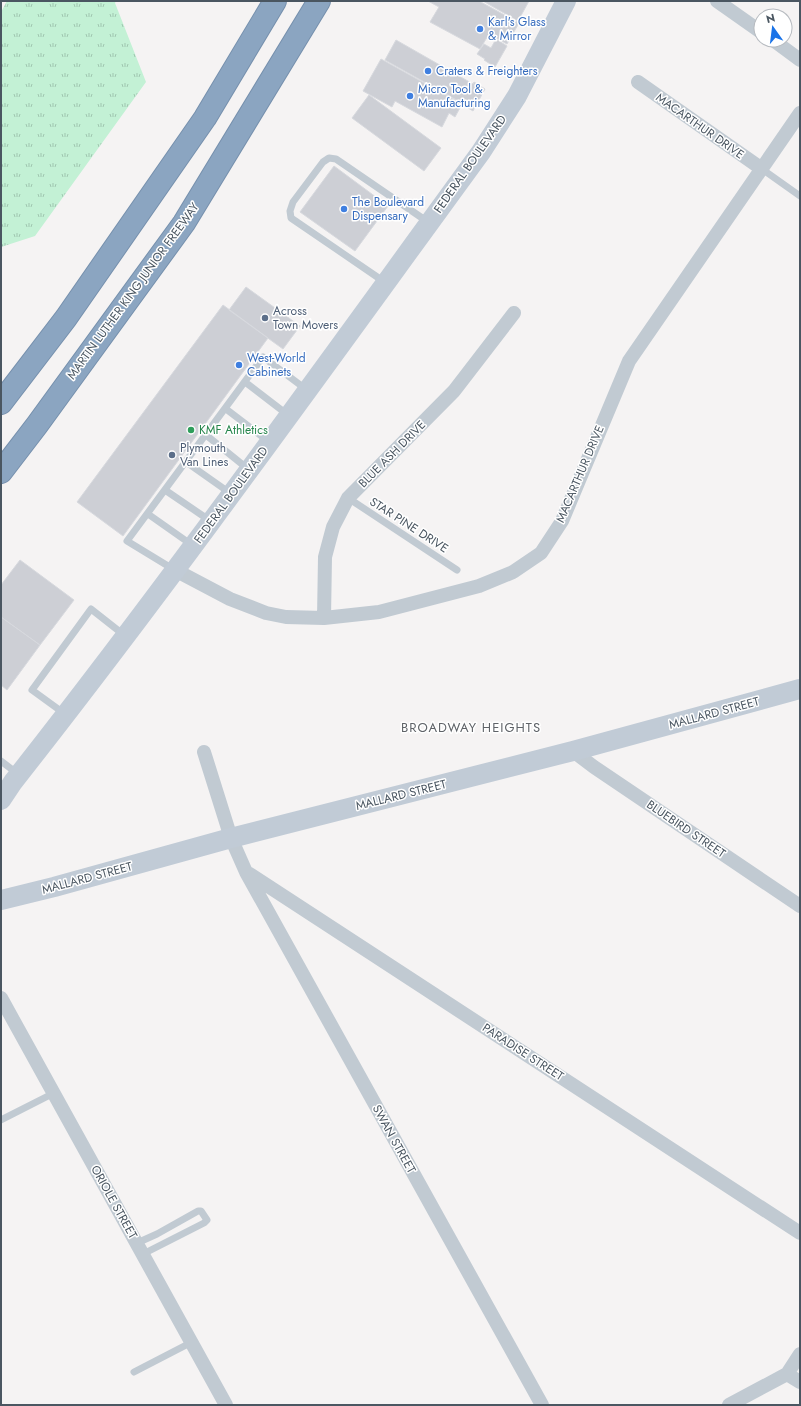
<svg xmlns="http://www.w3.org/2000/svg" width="801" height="1406" font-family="Jost,sans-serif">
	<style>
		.grass { fill: url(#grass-tufts) }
		.building { fill: #cdcfd5; stroke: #d7d9de }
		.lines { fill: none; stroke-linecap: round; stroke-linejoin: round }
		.highway-casing { stroke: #7690ad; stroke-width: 24 }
		.lane { stroke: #c1cad2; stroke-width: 7 }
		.street { stroke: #c1cad2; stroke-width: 14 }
		.secondary { stroke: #c1cbd6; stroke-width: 20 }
		.highway { stroke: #8ba5c1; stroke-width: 22 }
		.shop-dot { fill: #3f7fe0; stroke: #fff; stroke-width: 1.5 }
		.service-dot { fill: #5c6f8a; stroke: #fff; stroke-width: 1.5 }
		.leisure-dot { fill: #2e9e5b; stroke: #fff; stroke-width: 1.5 }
		.labels { text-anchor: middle; stroke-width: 3; stroke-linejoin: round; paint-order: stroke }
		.shop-label { font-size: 12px; fill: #366cbe; stroke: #fff; text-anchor: start }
		.street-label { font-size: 12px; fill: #4a5661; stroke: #fff }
		.service-label { font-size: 12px; fill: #4e5e75; stroke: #fff; text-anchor: start }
		.leisure-label { font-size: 12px; fill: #27864d; stroke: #fff; text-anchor: start }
		.neighbourhood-label { font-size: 13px; letter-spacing: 1px; fill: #5f6368; stroke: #fff }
	</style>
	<defs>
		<pattern id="grass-tufts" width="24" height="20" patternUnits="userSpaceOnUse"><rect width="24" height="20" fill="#c3f1d5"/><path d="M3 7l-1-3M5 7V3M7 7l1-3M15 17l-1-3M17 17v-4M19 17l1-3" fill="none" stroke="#a0c6b0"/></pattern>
	</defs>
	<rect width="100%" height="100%" fill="#f5f3f3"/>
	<path class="grass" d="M7 1H116L115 3 146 82 35 236 1 247V12Z"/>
	<path class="building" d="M428 1H479L519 23 507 44 489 34 480 49 430 22 439 7Z
		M483 1H529L518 21Z
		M496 39 507 46 495 67 484 60 485 59 477 54 484 44 491 48Z
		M396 40 473 84 474 82 485 89 473 111 462 104V103L385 60Z
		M381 59 462 104 455 117 449 113 442 127 395 101 392 107 363 91Z
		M369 95 441 148 424 171 352 118Z
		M334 166 388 206 355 251 300 212Z
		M246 287 300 326 283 349 229 310Z
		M223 305 268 338 123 536 77 502Z
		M20 560 74 600 40 645 1 617V585Z
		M1 617 40 645 7 690 1 685Z"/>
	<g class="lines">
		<g class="highway-casing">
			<path id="highway" d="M1 403 66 318 205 118 275 1
				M1 472 37 425 184 223 319 1"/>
		</g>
		<path class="lane" d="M762 169 800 196
			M386 283 291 218 290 211 293 202 323 162 329 158 336 159 428 222
			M245 382 288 415
			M226 409 268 441
			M206 435 248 469
			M186 462 230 493
			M165 490 209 520
			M348 498 457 570
			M148 514 192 545
			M173 569 127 541 263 357 307 390
			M65 714 32 690 91 609 124 635
			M1 761 18 774
			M1 1120 54 1093
			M137 1243 157 1234 198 1211H201L207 1220 204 1223 143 1254
			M134 1372 192 1342"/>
		<path class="street" d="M717 1 761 32
			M773 40 800 60
			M638 82 762 169
			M175 570 230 599 266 613 286 617 324 618 379 612 479 586 513 572 541 553 562 521 629 361 800 113
			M324 618 325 557 333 527 348 498 454 391 514 313
			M573 751 594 767 800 906
			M204 752 231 838 246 872 542 1405
			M248 873 800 1233
			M1 998 226 1405
			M787 1374 800 1382
			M729 1405 787 1374 800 1354"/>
		<path class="secondary" d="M1 800 13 782C175 576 327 363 481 152L517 96 566 1
			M1 900 54 887 231 838 573 751 800 689"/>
		<use href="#highway" class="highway"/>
	</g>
	<g class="shop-dot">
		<circle cx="480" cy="29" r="4"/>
		<circle cx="428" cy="71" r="4"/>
		<circle cx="410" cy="96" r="4"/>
		<circle cx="344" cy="209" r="4"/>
		<circle cx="239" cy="365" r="4"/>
	</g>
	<g class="service-dot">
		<circle cx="265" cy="318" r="4"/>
		<circle cx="172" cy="455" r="4"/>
	</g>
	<circle class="leisure-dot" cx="191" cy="430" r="4"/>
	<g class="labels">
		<g class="shop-label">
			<text x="488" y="26">Karl's Glass<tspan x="488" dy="14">&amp; Mirror</tspan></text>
			<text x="436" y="75">Craters &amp; Freighters</text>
			<text x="418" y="93">Micro Tool &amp;<tspan x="418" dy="14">Manufacturing</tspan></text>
			<text x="352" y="206">The Boulevard<tspan x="352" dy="14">Dispensary</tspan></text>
			<text x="247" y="362">West-World<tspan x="247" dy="14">Cabinets</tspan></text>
		</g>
		<g class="street-label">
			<text transform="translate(700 126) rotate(35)" y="4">MACARTHUR DRIVE</text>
			<text transform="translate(470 164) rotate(-55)" y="4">FEDERAL BOULEVARD</text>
			<text transform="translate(133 291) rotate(-54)" y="4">MARTIN LUTHER KING JUNIOR FREEWAY</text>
			<text transform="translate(392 454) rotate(-45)" y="4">BLUE ASH DRIVE</text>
			<text transform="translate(580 474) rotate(-67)" y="4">MACARTHUR DRIVE</text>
			<text transform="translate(231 495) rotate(-54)" y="4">FEDERAL BOULEVARD</text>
			<text transform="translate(409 525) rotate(33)" y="4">STAR PINE DRIVE</text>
			<text transform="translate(714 713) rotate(-15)" y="4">MALLARD STREET</text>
			<text transform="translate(401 795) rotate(-14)" y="4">MALLARD STREET</text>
			<text transform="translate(686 829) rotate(34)" y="4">BLUEBIRD STREET</text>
			<text transform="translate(87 878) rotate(-15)" y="4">MALLARD STREET</text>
			<text transform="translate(523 1052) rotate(33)" y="4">PARADISE STREET</text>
			<text transform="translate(394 1139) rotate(61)" y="4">SWAN STREET</text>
			<text transform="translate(114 1202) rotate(61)" y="4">ORIOLE STREET</text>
		</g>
		<g class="service-label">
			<text x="273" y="315">Across<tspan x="273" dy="14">Town Movers</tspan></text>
			<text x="180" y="452">Plymouth<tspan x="180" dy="14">Van Lines</tspan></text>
		</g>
		<g class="leisure-label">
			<text x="199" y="434">KMF Athletics</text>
		</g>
		<g class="neighbourhood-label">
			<text x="471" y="732">BROADWAY HEIGHTS</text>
		</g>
	</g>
	<rect width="801" height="1406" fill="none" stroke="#4a5661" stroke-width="4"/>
	<g transform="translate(773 28) rotate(346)"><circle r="19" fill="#ffffff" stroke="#b7bbc0"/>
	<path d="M0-3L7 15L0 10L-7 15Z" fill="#1a73e8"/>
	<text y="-6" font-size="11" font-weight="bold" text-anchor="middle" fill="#4a5661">N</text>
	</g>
</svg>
